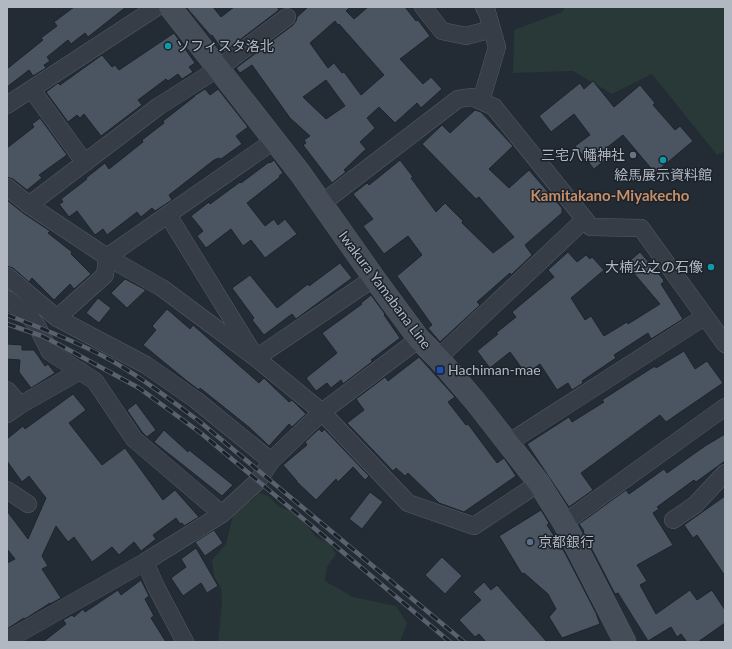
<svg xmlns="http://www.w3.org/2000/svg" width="732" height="649" font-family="Lato,'Noto Sans JP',sans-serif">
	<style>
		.green { fill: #283938 }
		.building { fill: #4b5561; stroke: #1d242d; fill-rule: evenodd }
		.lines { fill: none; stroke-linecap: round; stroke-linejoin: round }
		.street-casing { stroke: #545b64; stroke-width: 18 }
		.secondary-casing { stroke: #545b64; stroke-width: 23 }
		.street { stroke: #363d46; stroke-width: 17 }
		.secondary { stroke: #444d58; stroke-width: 22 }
		.rail-casing { stroke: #58616d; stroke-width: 4.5 }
		.rail { stroke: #1b222a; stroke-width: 3; stroke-dasharray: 9; stroke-linecap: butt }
		.culture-dot { fill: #0f9aa8; stroke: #1b222a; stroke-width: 1.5 }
		.worship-dot { fill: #6b7280; stroke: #1b222a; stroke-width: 1.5 }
		.transit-dot { fill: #1a4fb4; stroke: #1b222a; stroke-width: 1.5 }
		.service-dot { fill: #5c6f8a; stroke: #1b222a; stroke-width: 1.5 }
		.labels { text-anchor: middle; stroke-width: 3; stroke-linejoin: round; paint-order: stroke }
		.poi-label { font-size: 14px; fill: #b1b8c2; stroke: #1b222a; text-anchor: start }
		.street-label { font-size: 14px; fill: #b1b8c2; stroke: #1b222a }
		.neighbourhood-label { font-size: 15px; font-weight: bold; fill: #c68e68; stroke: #1b222a }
	</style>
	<rect width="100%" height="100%" fill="#232b35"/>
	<path class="green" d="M565 7H725V151L717 155 652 74 612 94 573 71 513 73 514 30 562 12Z
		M259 493 269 496 278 506 295 513 306 524 316 537 330 544 336 554 327 567 325 581 353 597 396 606 407 623 400 642H218L222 603 221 588 214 576 212 560 226 544 234 511 252 500Z"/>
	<path class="building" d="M74 7H126L88 37 85 33 71 44 68 40 47 57 50 61 44 65 46 68 33 76 29 70 7 87V69L43 40 41 38 57 26 54 22Z
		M186 7H213L221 17 234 7H277L279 10 224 52 212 35 211 36Z
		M308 7H350L346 11 354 19 368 7H405L416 21 418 20 430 36 400 59 423 84 431 77 442 89 421 108 417 103 395 123 379 107 367 118 375 128 360 142 366 149 344 170 346 172 332 183 303 145 306 143 304 140 310 136 290 118 252 65 240 73 236 68 293 25 296 21 297 17ZM335 21 338 25 339 24 384 75 361 95 344 72 342 73 334 63 328 68 310 43ZM326 80 345 106 326 119 303 97Z
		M174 33 195 63 189 67 193 72 182 79 178 74 168 81 166 79 138 100 142 105 101 136 84 114 80 118 77 115 68 122 46 92 58 83 60 85 102 55 112 67 115 65 119 70Z
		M593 81 614 107 640 85 655 103 653 105 675 130 680 126 693 141 655 173 623 135 600 153 605 160 594 169 575 146 590 135 574 114 551 132 539 116 580 83 584 89Z
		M205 89 210 95 218 89 248 127 236 136 242 144 221 159 219 158 214 160 169 195 172 200 155 211 152 208 141 217 137 212 107 235 103 229 95 235 77 211 69 217 59 204 63 202 61 199 87 179 86 178 105 163 109 169 143 142 142 140 164 123 163 121 195 96H194Z
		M475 110 481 112 513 146 489 169 509 188 529 170 562 208V213L525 245 532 255 511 275 510 273 477 302 480 305 440 342 428 328 432 325 397 276 422 255 408 236 384 254 363 226 373 219 353 194 367 183 369 185 400 160 413 177 411 178 436 212 445 203 463 221 462 223 493 253 514 237 479 197 476 199 422 144 442 125 450 133Z
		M40 118 67 155 39 175 42 178 27 190 13 179 7 177V148L34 127 32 124Z
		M274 160 283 173 279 176 280 177 247 203 265 226 274 219 278 225 285 219 297 234 265 258 251 240 243 246 231 229 206 248 197 236 203 231 191 216 209 202 210 204 240 182 241 183 269 162 270 163Z
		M7 200 23 213 50 231 48 233 72 252 71 254 91 274 74 289 70 284 54 300 32 278 29 282 13 268 7 266Z
		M568 252 577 262 586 255 590 259 592 257 604 270 571 298 585 320 591 316 604 336 627 322 628 324 660 304 626 264 640 252 663 279 664 282 661 284 683 319 651 339 648 333 614 355 616 358 582 381 583 383 572 390 568 383 557 390 540 364 526 374 510 352 490 368 477 351 498 334 496 333 516 317 512 312 554 277 548 270Z
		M340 263 352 278 296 319 292 314 264 335 252 320 254 318 232 288 250 275 277 308 308 284 309 286Z
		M125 279 146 290 127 308 111 293Z
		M371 295 385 314 384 315 400 338 371 360 373 361 343 384 341 380 331 388 327 383 316 391 306 378 337 353 322 333 362 304 361 303Z
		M98 298 111 308 99 323 86 313Z
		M167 309 190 329 193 325 259 383 264 378 289 402 292 400 306 414 292 427 289 424 269 446 250 428 200 388 199 390 187 381 143 345 156 330 152 326Z
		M7 344 22 345V350H34L45 366 48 364 55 373 31 388 19 372 20 360 7 359Z
		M684 351 695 369 707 361 723 383 666 422 660 415 581 473 593 490 569 507 527 444 569 417 572 422 604 402 602 400 633 380 655 366 656 368Z
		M419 357 455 397 448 402 466 425 468 424 497 463 504 458 516 476 464 512 439 503 408 473 405 476 396 468 393 471 347 423 364 410 356 399 385 377 388 381Z
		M73 394 86 410 69 423 102 465 125 448 163 500 175 490 199 517 184 526 182 523 180 524 176 518 153 535 156 539 141 551 134 542 119 555 112 547 92 562 74 537 68 542 56 526 42 556 48 566 42 569 61 598 50 604V603L25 619 24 618 7 629V563L15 559 7 549V511L28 539 46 498 29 476 22 482 7 461V439L23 426 25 429Z
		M136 403 156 430 147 437 142 432 127 410Z
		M319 429 322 432 324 429 369 476 365 480 353 467 338 482 336 479 316 500 296 481H297L283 465 307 445 305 442Z
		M164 430 188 452 189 450 233 485 222 496 154 442Z
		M725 434V461L696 482 694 480 657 507 659 509 653 513 673 545 637 565 647 581 640 585 656 614 690 590 697 600 712 590 725 610V623L698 642H687L681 634 677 637 671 627 648 641 618 593 615 594 583 532 584 531 579 524 626 490 629 494 664 469 667 473 705 446Z
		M370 492 383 502 362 529 349 519Z
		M725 496V576L697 535 693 538 684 525Z
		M541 510 549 523 547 525 565 553 596 613 600 624 562 638 549 617 556 609 548 594 524 573 522 574 499 536Z
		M214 530 223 543 205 556 195 542Z
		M196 548 218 586 207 593 201 583 183 596 171 578 186 567 181 559Z
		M442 557 462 576 445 594 425 575Z
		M141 580 149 596 145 599 154 616 151 618 166 642H43L66 624 63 620 72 615 74 617 83 609 85 612 118 590 121 595Z
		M484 582 491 590 497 585 547 642H486L479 634 475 637 459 620 481 600 473 592Z"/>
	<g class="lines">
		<g class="street-casing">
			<path id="street" d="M423 7 442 31 466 36 492 29
				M32 90 85 163
				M481 101 497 47 487 12 484 7
				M7 105 157 7
				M7 187 29 205 107 257 162 288 256 358 322 412 408 503 474 526 539 483
				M321 204 458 99 472 97 494 107 591 227 641 228 725 344
				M29 205 159 106 219 68 287 17
				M168 215 256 358 374 278
				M7 276 57 318 146 365 196 400 271 461
				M7 299 30 317 37 326 50 352 95 381 134 439 222 514
				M57 318 105 275 107 257 275 140
				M438 358 585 219
				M7 390 20 405
				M7 414 20 405 80 371
				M508 443 704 317
				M7 490 28 504
				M673 520 695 505 725 473
				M564 523 725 407
				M145 562 156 587 185 642
				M7 640 145 562 222 514 258 481 271 461 322 412 419 339"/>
		</g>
		<g class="secondary-casing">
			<path id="secondary" d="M170 7 300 173 374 278 419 339 438 358 475 401 539 483 564 523 625 642"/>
		</g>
		<use href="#street" class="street"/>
		<use href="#secondary" class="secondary"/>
		<g class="rail-casing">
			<path id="rail" d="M7 315C39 327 72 340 103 356 137 374 168 398 199 421L464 642
				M7 324 42 336 58 344 139 388 202 434 450 642"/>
		</g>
		<use href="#rail" class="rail"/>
	</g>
	<g class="culture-dot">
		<circle cx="168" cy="46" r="4"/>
		<circle cx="663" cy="160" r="4"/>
		<circle cx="711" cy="267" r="4"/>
	</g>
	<circle class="worship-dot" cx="633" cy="155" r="4"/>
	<rect class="transit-dot" x="436" y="366" width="8" height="8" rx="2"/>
	<circle class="service-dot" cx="530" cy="542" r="4"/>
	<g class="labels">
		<g class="poi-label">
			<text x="176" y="51">ソフィスタ洛北</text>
			<text x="625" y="160" text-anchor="end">三宅八幡神社</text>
			<text x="663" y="180" text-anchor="middle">絵馬展示資料館</text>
			<text x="703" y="272" text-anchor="end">大楠公之の石像</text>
			<text x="448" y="375">Hachiman-mae</text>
			<text x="538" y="547">京都銀行</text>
		</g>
		<g class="street-label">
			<text transform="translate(385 290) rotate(53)" y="5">Iwakura Yamabana Line</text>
		</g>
		<g class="neighbourhood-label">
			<text x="610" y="201">Kamitakano-Miyakecho</text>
		</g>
	</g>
	<rect width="732" height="649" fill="none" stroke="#b1b8c2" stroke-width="16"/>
</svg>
